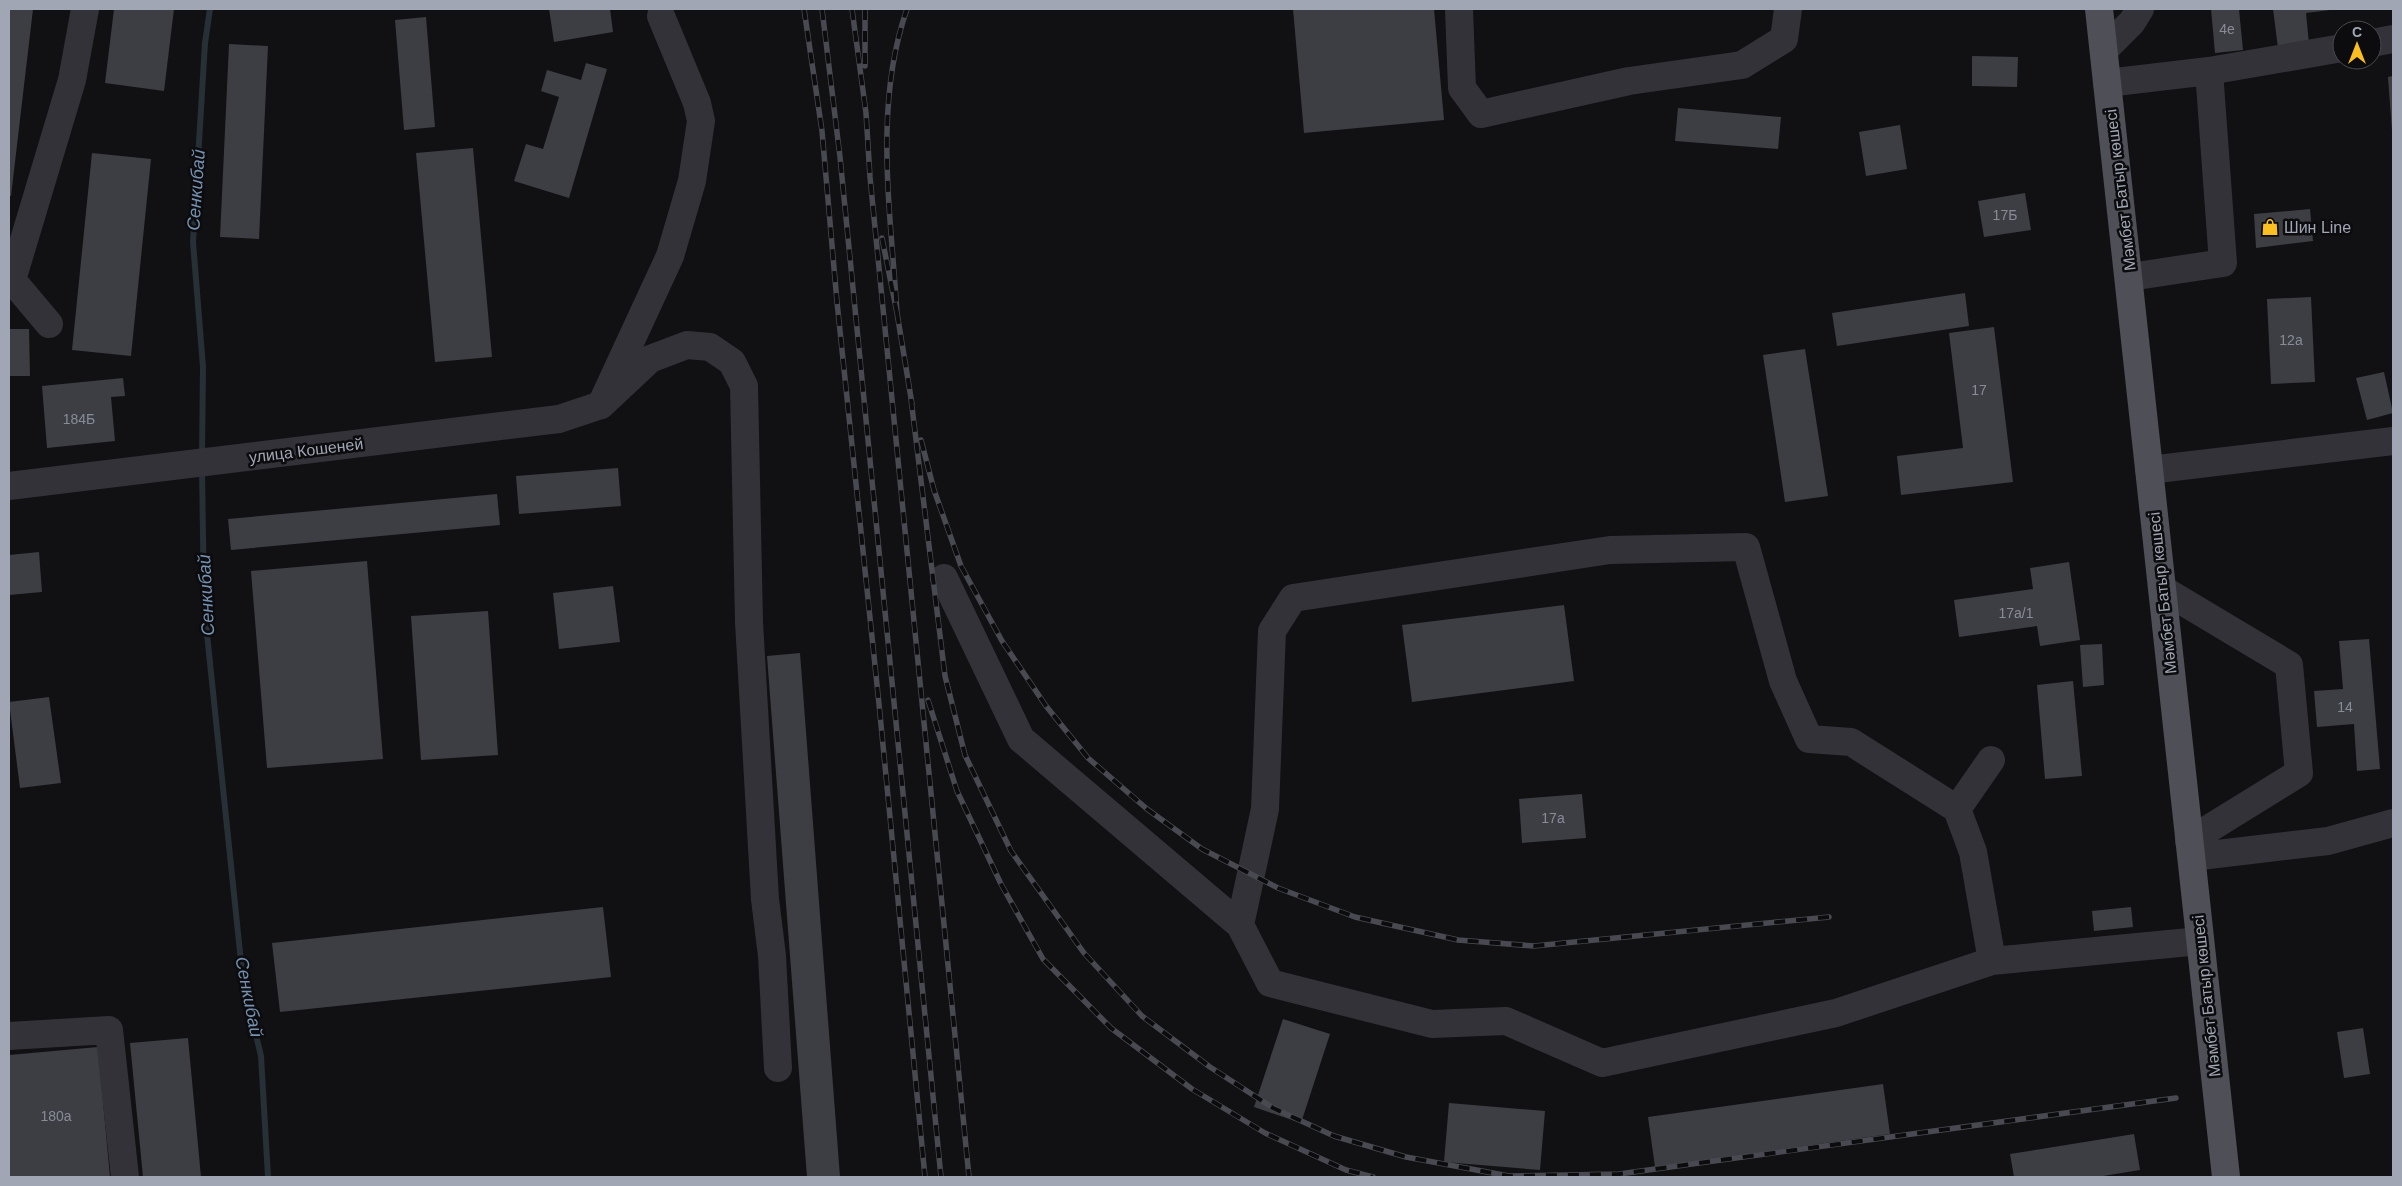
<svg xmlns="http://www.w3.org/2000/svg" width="2402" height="1186" font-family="Arial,sans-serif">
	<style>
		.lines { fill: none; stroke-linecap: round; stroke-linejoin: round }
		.stream { stroke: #272f37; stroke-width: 6 }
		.building { fill: #3d3e43 }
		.minor { stroke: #323238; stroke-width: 28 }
		.major { stroke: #4e4f57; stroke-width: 28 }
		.rail-casing { stroke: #494a51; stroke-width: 5.5 }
		.rail { stroke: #0c0c0e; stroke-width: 4; stroke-dasharray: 11; stroke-linecap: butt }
		.labels { text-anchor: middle; stroke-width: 5; stroke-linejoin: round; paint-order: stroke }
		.number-label { font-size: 14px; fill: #888c98 }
		.street-label { font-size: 16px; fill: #a1a6b4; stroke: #0c0c0e }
		.poi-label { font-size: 16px; fill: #a1a6b4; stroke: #0c0c0e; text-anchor: start }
		.water-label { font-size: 18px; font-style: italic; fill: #7692b2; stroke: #0c0c0e }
	</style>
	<rect width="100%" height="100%" fill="#111113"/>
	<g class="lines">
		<path class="stream" d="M202 455 203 367 193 242 205 43 210 9
			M202 468 204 605 243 981 261 1056 268 1177"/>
	</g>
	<path class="building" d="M9 9H33L11 196H9Z
		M114 9H174L164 91 105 83Z
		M549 9H610L613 32 554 42Z
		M1293 9H1434L1444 120 1304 133Z
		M2211 9H2239L2243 50 2215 53Z
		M2273 9H2330V10L2306 13 2309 44 2278 48Z
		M426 17 435 127 404 130 395 20Z
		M229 44 268 46 259 239 220 237Z
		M1972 56 2018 57 2017 87 1972 86Z
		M586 63 607 69 569 198 514 181 526 144 543 149 559 97 541 91 547 70 581 80Z
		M2393 76V131H2392L2388 77Z
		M1678 108 1781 117 1778 149 1675 141Z
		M1900 125 1907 169 1866 176 1859 132Z
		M473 148 492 357 435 362 416 153Z
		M92 153 151 159 131 356 72 350Z
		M2025 193 2031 230 1984 237 1978 201Z
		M2310 209 2313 241 2256 248 2254 214Z
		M1965 293 1969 326 1837 346 1832 313Z
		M2311 297 2315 382 2271 384 2267 299Z
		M1994 327 2013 482 1901 495 1897 456 1963 448 1949 333Z
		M9 329H29L30 376H9Z
		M1805 349 1828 496 1785 502 1763 355Z
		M2384 372 2393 413 2367 420 2356 378Z
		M123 378 125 396 111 397 115 441 47 448 42 386Z
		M618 468 621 506 519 514 516 476Z
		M497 494 500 525 231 550 228 519Z
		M39 552 42 592 9 595V555Z
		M367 561 383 759 267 768 251 571Z
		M2069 562 2080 640 2040 646 2037 626 1959 637 1954 600 2033 589 2030 568Z
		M613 586 620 642 559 649 553 593Z
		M1564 605 1574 681 1412 702 1402 625Z
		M488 611 498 755 421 760 411 616Z
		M2369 639 2380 769 2357 771 2354 724 2317 727 2314 691 2343 689 2339 641Z
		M2102 644 2104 685 2083 687 2080 645Z
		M800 653 840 1177H807L767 656Z
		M2073 681 2082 776 2045 779 2037 685Z
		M49 697 61 783 20 788 9 702Z
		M1582 794 1586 838 1522 843 1519 799Z
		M603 907 611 977 280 1012 272 943Z
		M2131 907 2133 927 2094 931 2092 911Z
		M1283 1019 1330 1034 1301 1123 1254 1107Z
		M2363 1028 2370 1074 2344 1078 2337 1032Z
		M188 1038 201 1177H143L130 1043Z
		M98 1047 110 1177H9V1055Z
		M1883 1084 1890 1134 1655 1167 1648 1117Z
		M1449 1103 1545 1111 1540 1170 1444 1162Z
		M2134 1134 2140 1170 2097 1177H2014L2010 1154Z"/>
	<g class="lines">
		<path class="minor" d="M1459 9 1462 88 1481 114 1629 81 1742 65 1784 39 1788 9
			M661 16 697 103 701 121 692 181 670 256 601 405 650 359 687 345 710 347 732 362 744 386 749 622 765 899 772 956 778 1068
			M2372 43 2393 39
			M2104 50 2132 22 2140 9
			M2107 83 2209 71 2342 48
			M2130 277 2223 263 2209 71
			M9 279 12 280 49 324
			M12 280 72 80 85 9
			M2149 470 2393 441
			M9 486 559 419 601 405
			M944 578 1021 739 1240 925 1270 983 1432 1024 1506 1021 1602 1063 1836 1013 1992 961
			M2162 589 2289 665 2299 773 2189 841
			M1991 760 1957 809 1973 852 1992 961 2200 941
			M2192 857 2328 841 2393 823
			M1240 925 1265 809 1272 631 1293 598 1610 550 1746 547 1783 681 1809 739 1851 742 1957 809
			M9 1036 109 1030 125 1177"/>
		<path class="major" d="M2099 9 2226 1177"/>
		<g class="rail-casing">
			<path id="rail" d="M804 9 822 131 837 302 879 704 925 1177
				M822 9 840 157 941 1177
				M852 9 866 113 870 177 969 1177
				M865 9V66
				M882 238 897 313C891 213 873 106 907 9
				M897 313 912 404
				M911 399 945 676 965 755 1011 851 1084 953 1142 1016 1210 1067 1273 1108 1334 1136 1406 1157 1509 1176 1619 1174 2176 1098
				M921 440 934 490 961 566 1002 641 1046 706 1088 758 1147 809 1202 849 1278 888 1355 917 1458 940 1534 946 1829 917
				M928 700 957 791 1001 884 1043 959 1111 1028 1192 1089 1265 1133 1346 1170 1373 1177"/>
		</g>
		<use href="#rail" class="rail"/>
	</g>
	<defs>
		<g id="shop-bare" transform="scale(1.35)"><path d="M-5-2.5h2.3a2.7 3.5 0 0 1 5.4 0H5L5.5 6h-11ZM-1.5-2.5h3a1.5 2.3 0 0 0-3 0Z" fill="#fbbf21" stroke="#0c0c0e" stroke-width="2.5" paint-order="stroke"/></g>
	</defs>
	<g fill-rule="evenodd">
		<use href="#shop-bare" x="2270" y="227"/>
	</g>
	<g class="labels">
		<g class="number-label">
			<text x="2227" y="34">4е</text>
			<text x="2005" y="220">17Б</text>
			<text x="2291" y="345">12а</text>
			<text x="1979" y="395">17</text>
			<text x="79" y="424">184Б</text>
			<text x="2016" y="618">17а/1</text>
			<text x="2345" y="712">14</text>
			<text x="1553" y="823">17а</text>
			<text x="56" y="1121">180а</text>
		</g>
		<g class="street-label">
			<text transform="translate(2120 190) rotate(-97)" y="6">Мәмбет Батыр көшесі</text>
			<text transform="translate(306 450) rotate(-7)" y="6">улица Кошеней</text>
			<text transform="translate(2162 593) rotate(-96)" y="6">Мәмбет Батыр көшесі</text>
			<text transform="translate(2206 996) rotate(-96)" y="6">Мәмбет Батыр көшесі</text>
		</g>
		<g class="poi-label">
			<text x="2284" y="233">Шин Line</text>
		</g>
		<g class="water-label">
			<text transform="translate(196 190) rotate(-86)" y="6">Сенкибай</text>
			<text transform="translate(206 595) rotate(-93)" y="6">Сенкибай</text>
			<text transform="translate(249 997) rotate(79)" y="6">Сенкибай</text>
		</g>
	</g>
	<rect width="2402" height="1186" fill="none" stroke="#a1a6b4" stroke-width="20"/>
	<g transform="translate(2357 45)"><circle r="24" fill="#0c0c0e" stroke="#484a50"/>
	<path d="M0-4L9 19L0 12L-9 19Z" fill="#fbbf21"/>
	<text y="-8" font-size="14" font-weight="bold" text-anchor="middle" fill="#a1a6b4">С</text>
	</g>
</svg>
